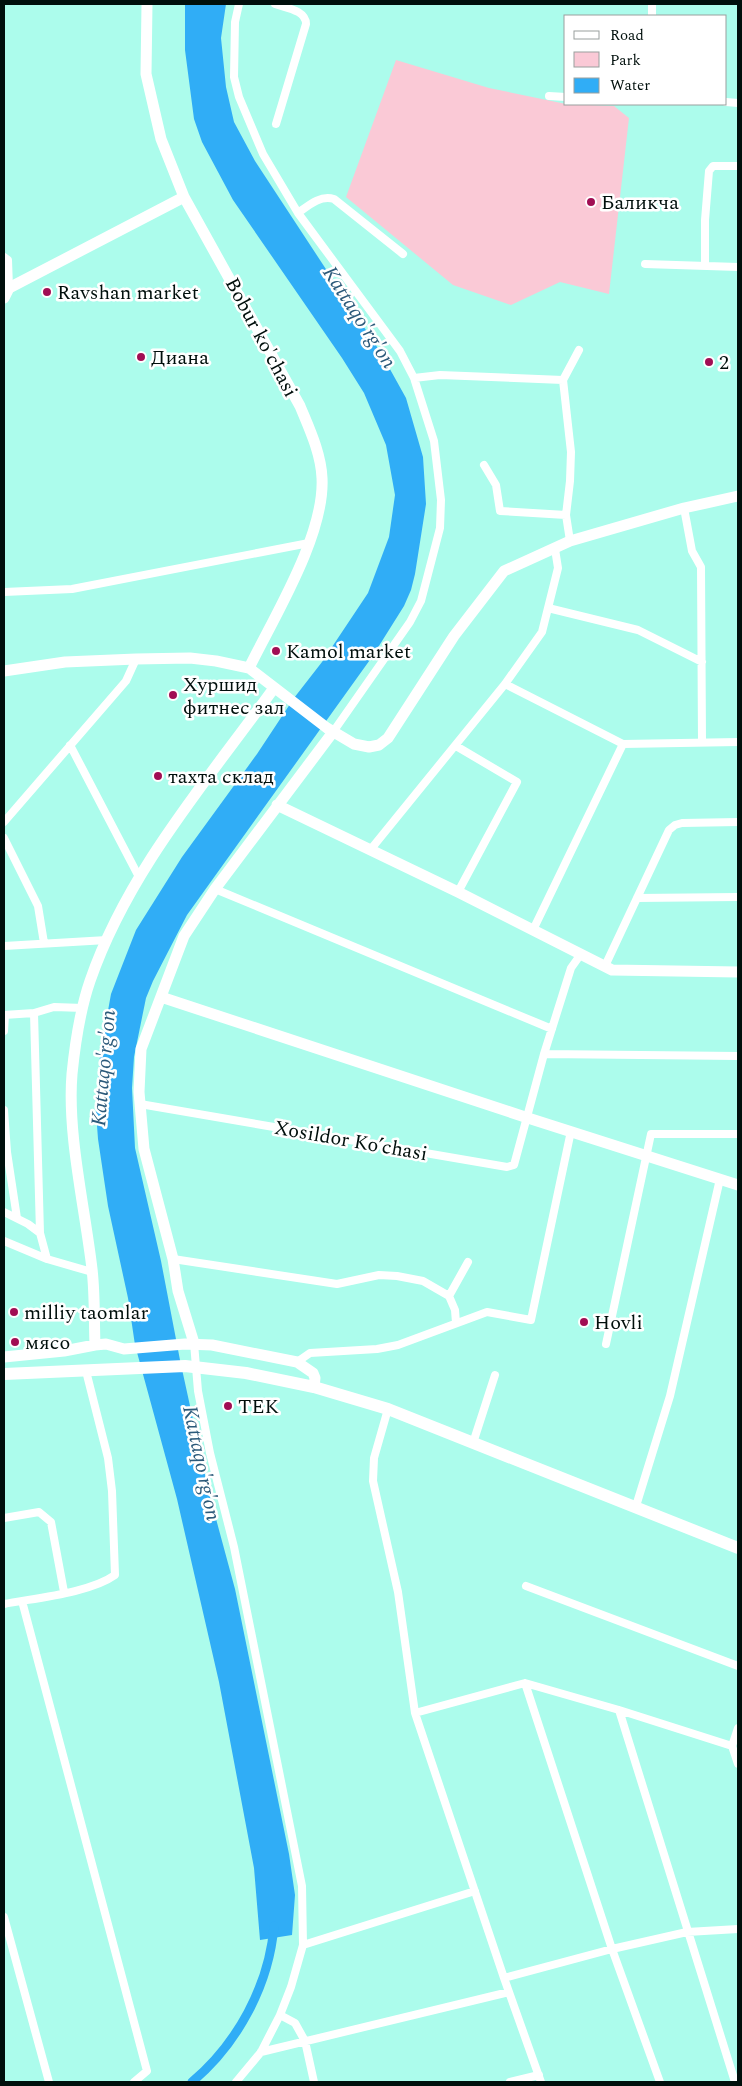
<svg xmlns="http://www.w3.org/2000/svg" width="742" height="2086" font-family="Spectral,serif">
	<style>
		.green { fill: #fac9d6 }
		.water { fill: #30adf6 }
		.lines { fill: none; stroke-linecap: round; stroke-linejoin: round }
		.canal { stroke: #30adf6; stroke-width: 9 }
		.street { stroke: #fff; stroke-width: 8 }
		.secondary { stroke: #fff; stroke-width: 11 }
		.primary { stroke: #fff; stroke-width: 12 }
		.poi-dot { fill: #a10e54; stroke: #fff; stroke-width: 2 }
		.labels { text-anchor: middle; stroke-width: 5; stroke-linejoin: round; paint-order: stroke }
		.poi-label { font-size: 20px; fill: #000f0c; stroke: #fff; text-anchor: start }
		.street-label { font-size: 20px; fill: #000f0c; stroke: #fff }
		.water-label { font-size: 21px; font-style: italic; fill: #2c5a7a; stroke: #fff }
	</style>
	<rect width="100%" height="100%" fill="#acfcec"/>
	<path class="green" d="M396 60 489 88 566 104 614 106 629 118 609 294 560 282 511 305 453 285 346 197Z"/>
	<path class="water" d="M185 4H226L221 38 226 87 234 122 255 161 381 353 406 398 423 457 426 504 415 574 411 590 404 606 372 657 187 915 153 981 146 998 134 1057 132 1088 135 1148 161 1261 180 1360 209 1493 235 1589 289 1854 295 1895 292 1935 260 1940 254 1868 219 1682 177 1499 135 1345 128 1298 108 1206 98 1139 96 1112 100 1055 111 994 136 930 182 857 257 754 294 698 322 662 368 593 389 537 395 495 386 445 364 393 342 358 233 200 202 142 194 119 185 50Z"/>
	<g class="lines">
		<path class="canal" d="M192 2082C237 2044 269 1986 274 1926"/>
		<path class="street" d="M239 4 235 22 234 77 239 97 263 154 298 213 400 351 414 378 434 441 441 500 440 528 421 601 410 622 333 732
			M275 4C286 8 306 10 306 24L276 124
			M652 16V4
			M549 96 566 97
			M726 102 738 103
			M298 213C309 205 320 195 334 199L403 254
			M4 257 8 260 9 288
			M645 264 738 267
			M705 266V220L709 171 713 166H738
			M414 378 440 375 563 380
			M484 465 496 485 500 511 566 515
			M684 508 692 551 701 567 702 742
			M570 541 566 515 570 481 571 452 563 380 579 350
			M4 592 72 589 309 543
			M548 608 638 630 702 662
			M505 684 623 744 738 742
			M70 745 139 877
			M456 746 517 782 458 892
			M4 822 126 681 136 659
			M4 838 38 906 44 943
			M371 849 505 684 542 632 558 568 555 549
			M215 889 552 1029
			M637 898 738 897
			M533 930 623 744
			M4 946 107 940
			M605 966 669 830 675 825 682 823 738 822
			M34 1013 40 1233
			M4 1015 34 1013 54 1007 83 1008
			M4 1031 5 1015
			M544 1054 738 1056
			M140 1104 507 1167 514 1165 544 1054 571 968 581 954
			M4 1110 7 1152 17 1218
			M4 1212 28 1224 40 1233 47 1259
			M4 1241 47 1259 92 1272
			M173 1259 337 1284 379 1275 397 1276 423 1281 449 1296 455 1310 456 1323
			M449 1296 468 1262
			M194 1343 198 1391 210 1453 234 1547 302 1886 303 1945 291 1987 280 2015 261 2052 236 2082
			M606 1344 651 1134H738
			M297 1362 310 1353 377 1349 398 1345 487 1312 531 1320 571 1131
			M388 1409 374 1458 373 1481 398 1592 415 1713 504 1978 541 2082
			M473 1443 495 1375
			M636 1506 670 1396 720 1179
			M4 1518 39 1512 51 1522 64 1592
			M526 1586 738 1666
			M22 1601 147 2071 134 2082
			M4 1604C35 1598 90 1593 115 1575L112 1491 108 1458 86 1371
			M525 1683 612 1949 660 2082
			M619 1710 735 2082
			M415 1713 525 1683 619 1710 732 1746
			M738 1728 732 1746 738 1764
			M4 1917 49 2082
			M303 1945 475 1891
			M504 1978 612 1949 687 1932 738 1929
			M280 2015 295 2023 305 2041 314 2082
			M261 2052 509 1992
			M510 2082 539 2075"/>
		<path class="secondary" d="M147 4 146 74 161 139 184 197 300 406C309 428 321 453 322 478 325 535 274 617 249 668
			M4 298 9 288 184 197
			M4 671 65 662 136 659 190 658 216 661 249 668 327 728 354 744 369 747 379 745 388 738 454 636 504 571 570 541 684 508 738 496
			M277 805 458 892 612 970 738 972
			M161 997 528 1118 738 1185
			M194 1343 178 1291 173 1259 144 1149 139 1092 141 1049 184 936 215 889 333 732
			M95 1345C94 1320 95 1294 92 1269 85 1208 67 1134 72 1074 75 1044 80 1010 90 981 128 871 207 781 274 688
			M4 1357 64 1351 95 1345 106 1344 124 1349 185 1344 212 1345 297 1362 313 1373 315 1378 314 1387"/>
		<path class="primary" d="M4 1374 185 1366 246 1373 314 1387 388 1409 738 1548"/>
	</g>
	<g class="poi-dot">
		<circle cx="591" cy="202" r="5"/>
		<circle cx="47" cy="292" r="5"/>
		<circle cx="141" cy="357" r="5"/>
		<circle cx="709" cy="362" r="5"/>
		<circle cx="276" cy="651" r="5"/>
		<circle cx="173" cy="695" r="5"/>
		<circle cx="158" cy="776" r="5"/>
		<circle cx="14" cy="1312" r="5"/>
		<circle cx="584" cy="1322" r="5"/>
		<circle cx="15" cy="1342" r="5"/>
		<circle cx="228" cy="1406" r="5"/>
	</g>
	<g class="labels">
		<g class="poi-label">
			<text x="601" y="209">Баликча</text>
			<text x="57" y="299">Ravshan market</text>
			<text x="151" y="364">Диана</text>
			<text x="719" y="369">2</text>
			<text x="286" y="658">Kamol market</text>
			<text x="183" y="691">Хуршид<tspan x="183" dy="23">фитнес зал</tspan></text>
			<text x="168" y="783">тахта склад</text>
			<text x="24" y="1319">milliy taomlar</text>
			<text x="594" y="1329">Hovli</text>
			<text x="25" y="1349">мясо</text>
			<text x="238" y="1413">TEK</text>
		</g>
		<g class="street-label">
			<text transform="translate(262 337) rotate(62)" y="7">Bobur ko'chasi</text>
			<text transform="translate(351 1140) rotate(10)" y="7">Xosildor Ko’chasi</text>
		</g>
		<g class="water-label">
			<text transform="translate(360 317) rotate(57)" y="7">Kattaqo'rg'on</text>
			<text transform="translate(103 1068) rotate(-85)" y="7">Kattaqo'rg'on</text>
			<text transform="translate(202 1463) rotate(78)" y="7">Kattaqo'rg'on</text>
		</g>
	</g>
	<rect width="742" height="2086" fill="none" stroke="#000f0c" stroke-width="10"/>
	<rect x="564" y="15" width="162" height="90" fill="#ffffff" stroke="#999f9e"/>
	<rect x="574" y="31" width="25" height="8" fill="#ffffff" stroke="#999f9e"/>
	<text x="610" y="40" font-size="15" fill="#000f0c">Road</text>
	<rect x="574" y="52" width="25" height="15" fill="#fac9d6" stroke="#999f9e"/>
	<text x="610" y="65" font-size="15" fill="#000f0c">Park</text>
	<rect x="574" y="78" width="25" height="15" fill="#30adf6" stroke="#999f9e"/>
	<text x="610" y="90" font-size="15" fill="#000f0c">Water</text>
</svg>
